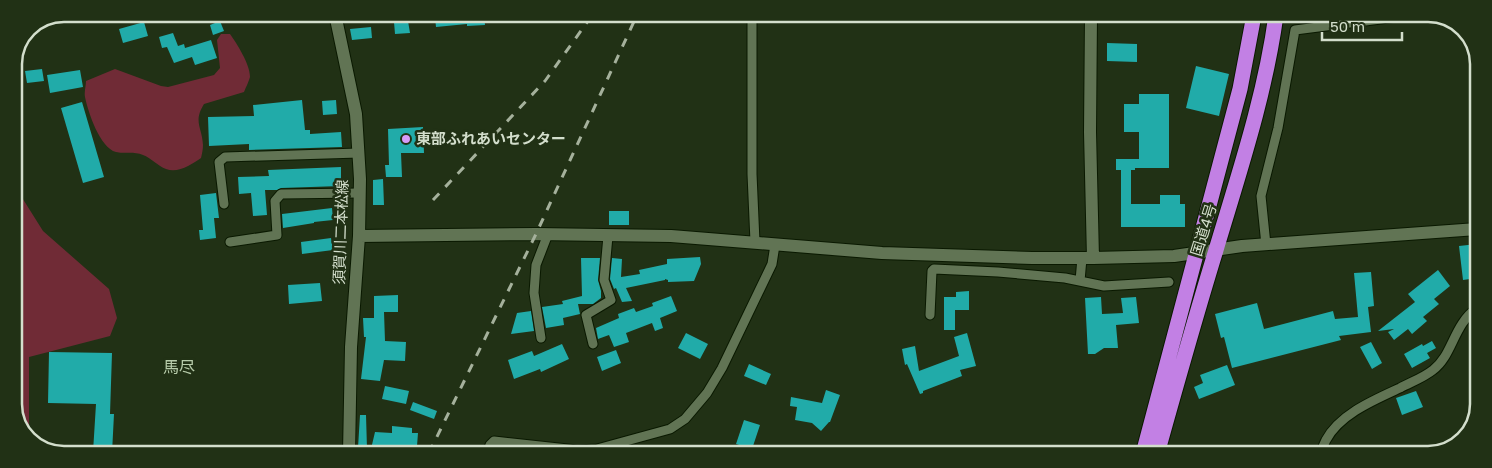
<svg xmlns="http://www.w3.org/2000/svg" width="1492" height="468" font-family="'Golos Text','Noto Sans JP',sans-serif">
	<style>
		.green { fill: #702b36 }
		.building { fill: #21aba9 }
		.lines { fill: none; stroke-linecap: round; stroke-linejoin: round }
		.street-casing { stroke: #0a1900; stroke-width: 11 }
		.secondary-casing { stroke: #0a1900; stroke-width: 14 }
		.highway-casing { stroke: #0a1900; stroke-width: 17 }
		.street { stroke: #617454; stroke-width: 9 }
		.secondary { stroke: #617454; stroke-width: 12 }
		.highway { stroke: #c280e4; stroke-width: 15 }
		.rail { stroke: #a5b19c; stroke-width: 3; stroke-dasharray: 9 9; stroke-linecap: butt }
		.poi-dot { fill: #d79bf9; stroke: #213115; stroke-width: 2 }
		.labels { text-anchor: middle; stroke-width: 5; stroke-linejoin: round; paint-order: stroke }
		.poi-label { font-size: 15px; font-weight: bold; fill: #d3decc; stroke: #213115; text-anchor: start }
		.street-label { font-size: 15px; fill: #d3decc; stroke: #213115 }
		.neighbourhood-label { font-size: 16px; fill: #b7ccaa; stroke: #213115 }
		.rim { fill: none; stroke: #d3decc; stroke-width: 2.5 }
	</style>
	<rect width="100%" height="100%" fill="#213115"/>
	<path class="green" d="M221 34H230C237 44 250 64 250 77 249 81 246 87 244 92L204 104C193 122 202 127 203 145 203 149 202 154 201 158 192 164 178 174 166 169 158 166 151 158 143 155 134 151 125 154 116 152 100 148 88 112 85 97 84 92 86 86 86 81L115 69 161 86 168 87 214 75 220 68 217 40Z
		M14 141 16 144 21 196 43 231 109 289 117 318 110 336 29 357V438L24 435 14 407Z"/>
	<path class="building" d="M468 14H484L485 25 467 26V24L436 27 435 17Z
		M220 21 224 31 213 35 210 25Z
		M408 21 410 33 395 34 394 22Z
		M144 22 148 36 123 43 119 29Z
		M371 27 372 38 352 40 350 29Z
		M173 33 178 46 184 44 185 48 211 40 217 58 195 65 192 57 174 63 167 47 162 48 159 37Z
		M1107 43 1137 44V62L1107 61Z
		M1196 66 1229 74 1219 116 1186 108Z
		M42 69 44 81 27 83 25 71Z
		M80 70 83 87 50 93 47 75Z
		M1139 94H1169V168H1135V170H1131V204H1160V195H1180V204H1185V227H1121V170H1116V159H1139V132H1124V104H1139Z
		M302 100 305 130H310V134L341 132 342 147 249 150V144L209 146 208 117 254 116 253 105Z
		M336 100 337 114 323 115 322 101Z
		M82 102 104 177 83 183 61 108Z
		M423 127 424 153H401L402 177H386L385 165H389L388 129Z
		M341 167V186L281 188 277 190H265L267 215 253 216 251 193 239 194 238 177 269 176 268 170Z
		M383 179 384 205H373V180Z
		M216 193 219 218H214L216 238 200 240 199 230H203L200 195Z
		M332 208 333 220 314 222V223L283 228 282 214Z
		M609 211H629V225H609Z
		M331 238 333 250 302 254 301 242Z
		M1477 244V278L1463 280 1459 246Z
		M700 257 701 264 694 281 668 282V280L665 279V280L626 288 632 301 622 302 616 288 614 289 610 279 612 258 622 259 621 277 640 274 639 270 667 264V259Z
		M581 258H600L598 280 601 291V298L593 304H578L580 314 563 318 564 325 546 328 542 307 563 304 562 301 582 296Z
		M1438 270 1450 286 1434 299 1439 304 1423 317 1427 321 1412 334 1408 329 1394 340 1388 332 1394 329 1378 331 1415 302 1408 294Z
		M1371 272 1374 306 1368 307 1371 332 1339 336 1341 340 1232 368 1224 337 1221 338 1215 314 1257 303 1264 329 1333 311 1335 319 1358 317 1354 273Z
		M320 283 322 301 289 304 288 285Z
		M969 291V310H955V330H944V297H956V292Z
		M398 295V312H384L385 341 406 342 405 361 384 360 380 381 361 379 366 337H364L363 318H374V296Z
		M671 296 677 311 660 318 663 328 655 331 652 323 626 333 629 342 614 347 609 335 598 339 596 328 619 318 618 314 634 308 636 312 653 306 652 303Z
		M1101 297 1102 314 1123 313 1121 298 1136 297 1139 323 1116 325 1118 348H1104L1095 354H1088L1085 298Z
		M531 311 534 331 511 334 517 313Z
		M686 333 708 344 700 359 678 348Z
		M967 333 976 366 960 370 962 376 923 391V393L920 394 907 364 905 365 902 349 915 346 919 371 959 356 954 337Z
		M1432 341 1436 348 1427 353 1430 358 1412 368 1404 354 1422 344 1423 346Z
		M1371 342 1382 363 1372 369 1360 347Z
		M562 344 569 359 541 372 540 369 514 379 508 360 532 351 534 356Z
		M616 350 621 363 602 371 597 357Z
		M49 352 112 353 110 414H114L112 453 93 452 96 404 48 403Z
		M749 364 771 374 766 385 744 376Z
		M1227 365 1235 385 1199 399 1194 387 1203 383 1200 375Z
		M385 386 409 391 406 404 382 399Z
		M826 390 840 395 830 422H829L821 431 812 423 795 420 797 407 790 406 791 397 822 403Z
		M1416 391 1423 407 1402 415 1396 398Z
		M413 402 437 411 434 419 410 410Z
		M360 415H366L367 449 358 448Z
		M744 420 760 425 752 449 736 444Z
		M392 426 412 428V433H418L417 446H411V453H383L384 450 371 449 375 432 392 433Z"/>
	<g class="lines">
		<g class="street-casing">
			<path id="street" d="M752 15V174L755 242
				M224 204 219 162 225 157 359 153
				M230 242 277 235 275 201 281 194 359 193
				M1266 245 1261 196 1278 128 1295 30 1404 16
				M1080 281 1082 258
				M930 315 932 271 934 269 998 272 1065 278 1104 286 1169 282
				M541 338 534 293 536 265 548 234
				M593 344 586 315 611 300 604 280 608 236
				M487 453 490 445 494 441 577 450 597 449 670 429 685 419 707 393 722 368 772 264 775 245
				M1320 454C1322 449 1324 444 1326 440 1340 414 1374 400 1400 388 1411 382 1423 378 1433 370 1453 355 1453 325 1477 308"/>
		</g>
		<g class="secondary-casing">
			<path id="secondary" d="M335 14 356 114 360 179 359 236 351 347 349 453
				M1091 15 1090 132 1093 258
				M359 236 536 234 671 236 882 253 1032 258H1093L1174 256 1242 246 1477 229"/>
		</g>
		<g class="highway-casing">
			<path id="highway" d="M1143 454 1240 89 1254 15
				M1157 454C1176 386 1195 318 1216 250 1239 173 1265 96 1276 15"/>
		</g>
		<use href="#street" class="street"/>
		<use href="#secondary" class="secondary"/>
		<use href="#highway" class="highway"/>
		<path class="rail" d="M433 200 545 81 593 14
			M429 453 536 234 637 15"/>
	</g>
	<circle class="poi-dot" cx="406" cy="139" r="5"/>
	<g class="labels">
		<g class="poi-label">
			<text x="416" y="144">東部ふれあいセンター</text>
		</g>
		<g class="street-label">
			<text transform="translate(1204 230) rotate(-73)" y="5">国道4号</text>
			<text transform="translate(341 232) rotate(-88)" y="5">須賀川二本松線</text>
		</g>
		<g class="neighbourhood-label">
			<text x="179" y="373">馬尽</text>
		</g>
	</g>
	<path d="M0 0H1492V468H0ZM64 22H1428A42 42 0 0 1 1470 64V404A42 42 0 0 1 1428 446H64A42 42 0 0 1 22 404V64A42 42 0 0 1 64 22Z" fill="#213115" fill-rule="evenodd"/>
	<path class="rim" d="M64 22H1428A42 42 0 0 1 1470 64V404A42 42 0 0 1 1428 446H64A42 42 0 0 1 22 404V64A42 42 0 0 1 64 22Z"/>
	<path d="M1322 32v8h80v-8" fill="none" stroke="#d3decc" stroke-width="2.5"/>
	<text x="1330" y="32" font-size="15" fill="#d3decc" stroke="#213115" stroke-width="4" paint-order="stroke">50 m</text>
</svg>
